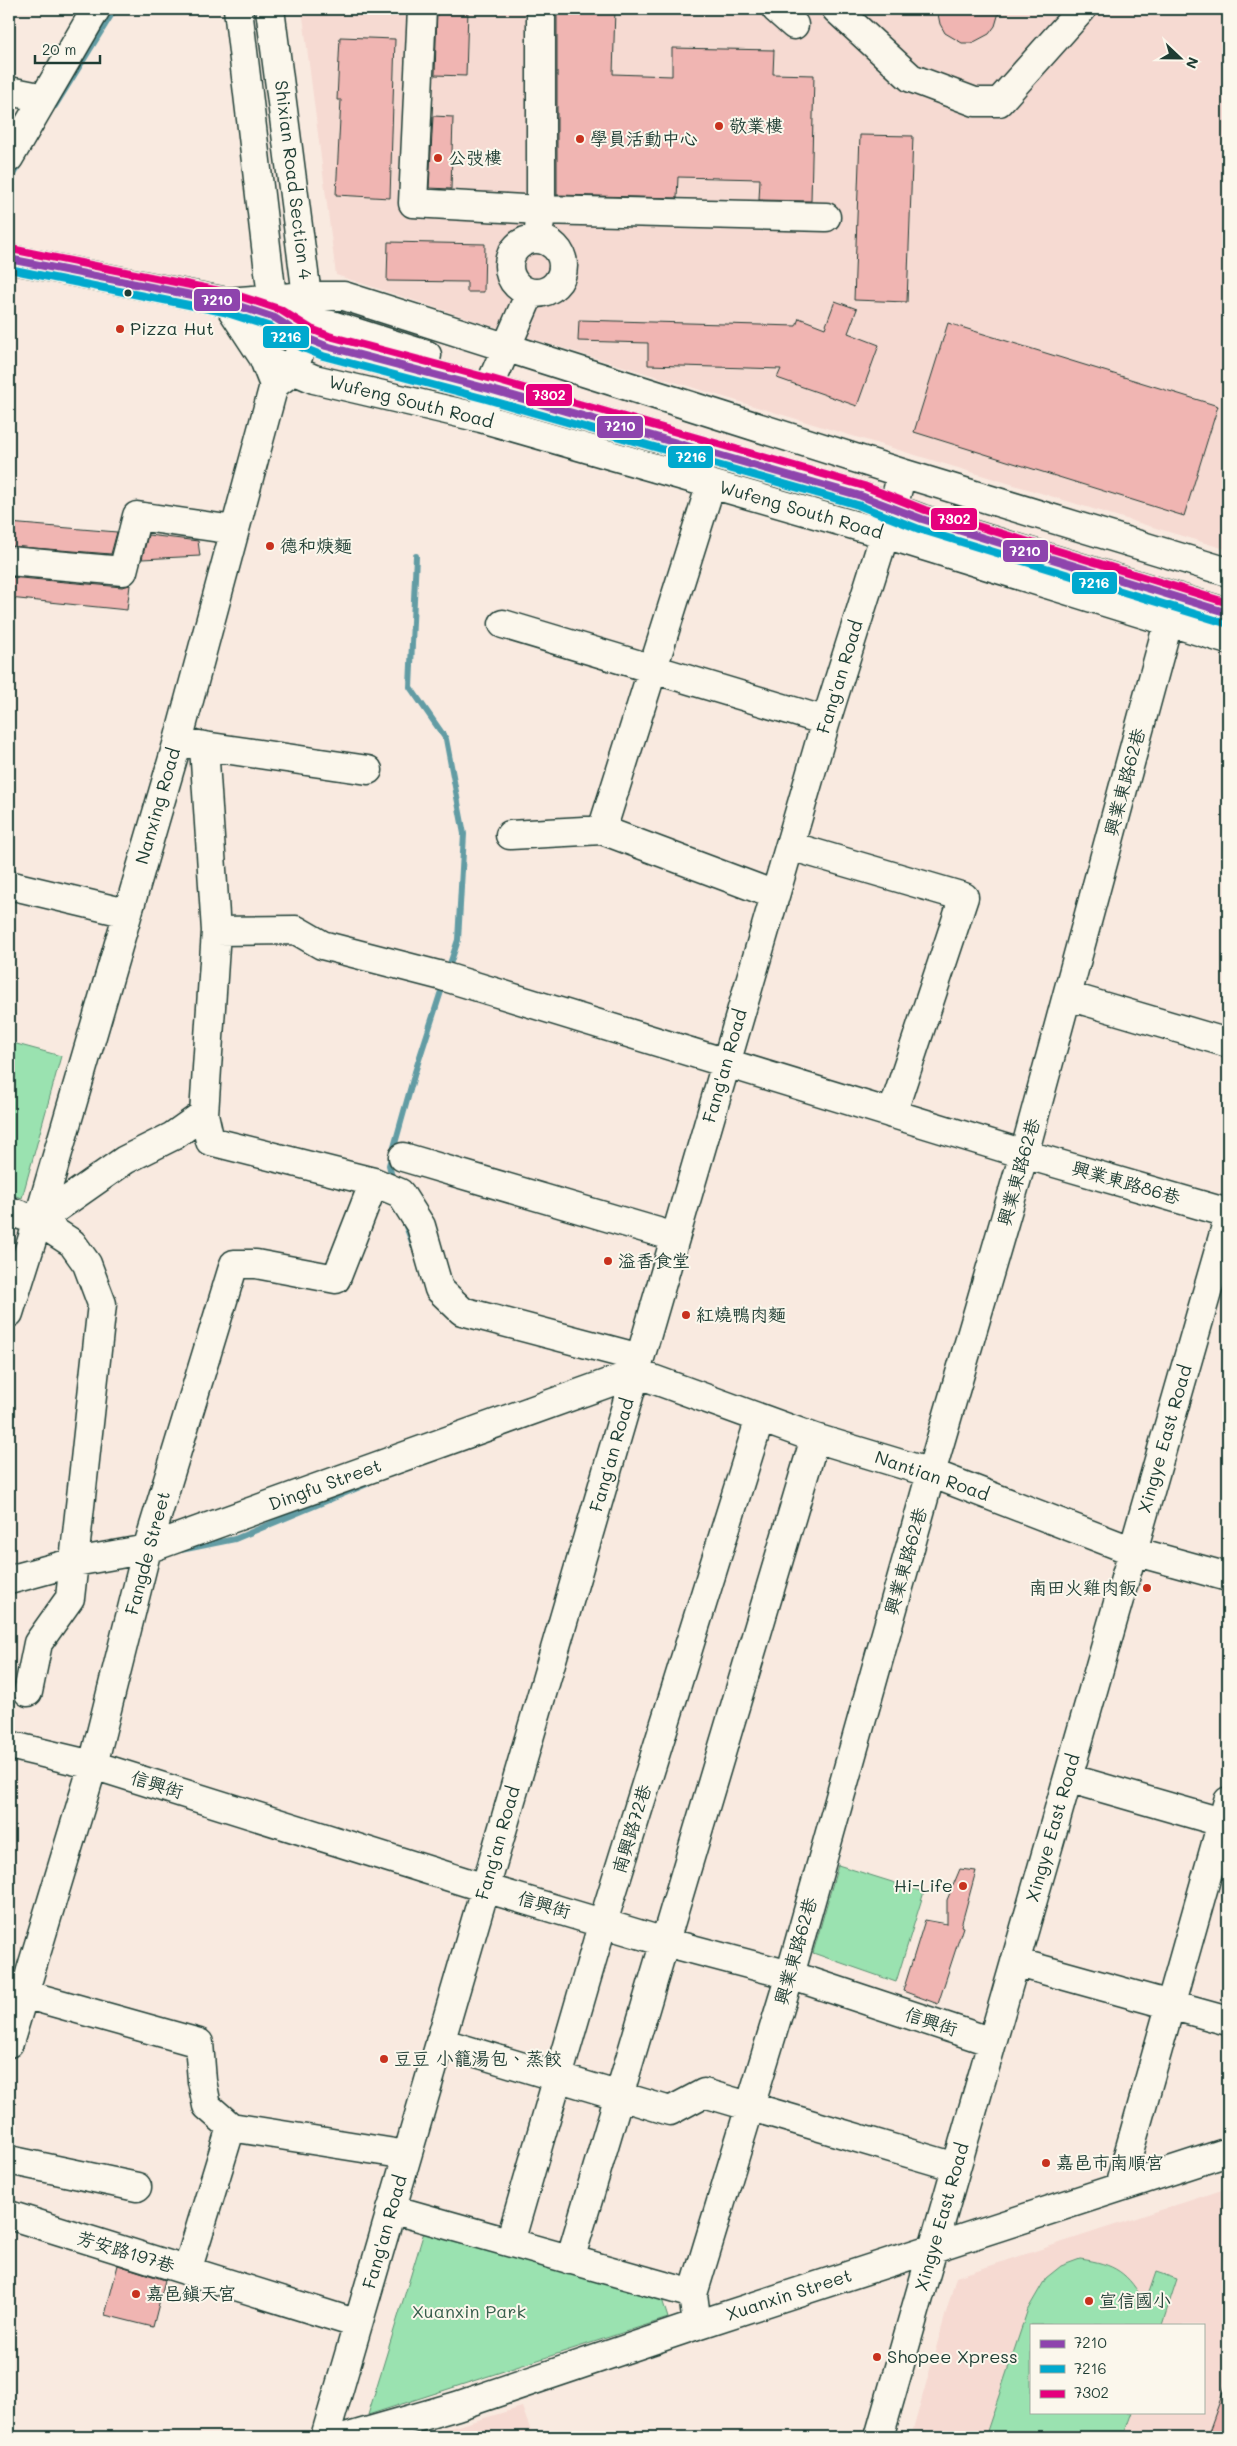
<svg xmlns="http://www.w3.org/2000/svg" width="1237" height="2446" font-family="Mali,'LXGW WenKai TC',sans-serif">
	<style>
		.built { fill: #f6dad2; fill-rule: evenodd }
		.green { fill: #9ae2b0; stroke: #5c9072 }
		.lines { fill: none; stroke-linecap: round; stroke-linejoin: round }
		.stream { stroke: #629ca4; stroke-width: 6 }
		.building { fill: #f0b5b2; stroke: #1f3d34 }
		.minor-casing { stroke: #1f3d34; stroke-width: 31 }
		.major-casing { stroke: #1f3d34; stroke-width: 31 }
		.minor { stroke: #fbf7ec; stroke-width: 28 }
		.major { stroke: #fbf7ec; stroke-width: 28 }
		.bus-1-casing { stroke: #fbf7ec; stroke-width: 11 }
		.bus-2-casing { stroke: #fbf7ec; stroke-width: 11 }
		.bus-3-casing { stroke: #fbf7ec; stroke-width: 11 }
		.bus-1 { stroke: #8e44ad; stroke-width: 8 }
		.bus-2 { stroke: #00a9ce; stroke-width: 8 }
		.bus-3 { stroke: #e5007d; stroke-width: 8 }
		.poi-dot { fill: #c8321e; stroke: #fbf7ec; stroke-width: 2 }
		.bus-dot { fill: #1f3d34; stroke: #fbf7ec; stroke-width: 2 }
		.labels { text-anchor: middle; stroke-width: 4; stroke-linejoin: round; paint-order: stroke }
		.poi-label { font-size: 18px; fill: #1f3d34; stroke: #fbf7ec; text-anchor: start }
		.street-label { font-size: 18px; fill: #1f3d34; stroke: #fbf7ec }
		.park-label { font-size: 18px; fill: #385e4d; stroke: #fbf7ec }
		.line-badge { stroke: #fbf7ec; stroke-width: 2 }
		.badge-label { font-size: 14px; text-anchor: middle; font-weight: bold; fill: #fff }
	</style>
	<rect width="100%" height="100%" fill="#f9eae0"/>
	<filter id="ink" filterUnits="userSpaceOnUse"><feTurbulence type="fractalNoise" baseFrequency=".02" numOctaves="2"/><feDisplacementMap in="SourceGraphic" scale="10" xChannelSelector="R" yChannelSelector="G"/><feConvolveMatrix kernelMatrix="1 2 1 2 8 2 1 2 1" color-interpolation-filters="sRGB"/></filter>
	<g filter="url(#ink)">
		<path class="built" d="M302 9H1228V529L1225 549 513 333 336 275Z
			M1228 2188V2437H911L956 2277ZM1031 2325H1203V2412H1031Z
			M522 2407 533 2437H420Z"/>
		<path class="green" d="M9 1042 61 1056 22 1198 9 1194Z
			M838 1865 924 1892 896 1982 813 1953Z
			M424 2232 661 2296 668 2318 368 2415Z
			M1080 2259C1115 2264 1128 2272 1145 2304L1156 2272 1177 2279 1162 2325H1031V2412H1132L1123 2437H985L1028 2309 1046 2278 1061 2266Z"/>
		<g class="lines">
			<path class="stream" d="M55 106 115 9
				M9 181 20 163
				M416 556 410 687 446 739 464 834 458 940 448 970
				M393 1181 389 1165 415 1072 444 982
				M403 1219 414 1247
				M181 1550 235 1539 367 1484"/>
		</g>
		<path class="building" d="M437 9H468L466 76 435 75Z
			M557 9H615L613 74 672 76V48L774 50 773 74 814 75 811 201 759 200 760 179 678 177 677 198 557 195Z
			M937 9H1000L995 26 989 34 972 43H962L945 33 940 24Z
			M340 37 395 39 390 198 336 195 341 100H337Z
			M433 116 453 117 451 189 429 188Z
			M860 135 913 136 907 302 854 300Z
			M388 242 485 244 484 292H467V282L387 281Z
			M835 301 857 309 848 333 879 345 857 406 777 378 781 369 648 365V343L578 341 579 320 796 326 799 318 825 328Z
			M948 323 1218 406 1184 516 914 432Z
			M9 523 117 532 111 554 9 546Z
			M148 535 198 541 200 556 142 559Z
			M9 577 122 587 130 585 127 610 9 598Z
			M960 1869 976 1871 961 1926 963 1927 938 2004 903 1991 925 1920 947 1924V1900Z
			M118 2265 165 2280 153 2327 105 2315Z
			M1226 2384H1228V2437H1207Z"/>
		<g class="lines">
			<g class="minor-casing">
				<path id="minor" d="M422 9 413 203 541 210 538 239
					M541 9V210L826 217
					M776 9 794 25
					M836 9 911 78 975 102H999L1082 9
					M9 91 44 98
					M9 158 96 9
					M509 266a27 27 0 1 1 54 0a27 27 0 1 1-54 0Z
					M227 302 263 357 314 379 481 418 885 534 1228 640
					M291 319 332 325 427 355
					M290 328 326 346 489 389 861 496 922 519 1228 613
					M274 385 294 370 309 320 307 296H344L902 473 1228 572
					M484 407 494 376 530 293
					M9 561 123 571 137 516 234 530
					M503 624 826 721
					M178 741 204 746 216 931 204 1114
					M204 746 368 770
					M602 830 711 484
					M510 835 602 830 775 895
					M790 846 964 897 892 1114
					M9 885 127 913
					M216 931 296 930 322 945 442 976 1024 1154 1228 1213
					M1068 996 1228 1043
					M403 1157 675 1237
					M9 1211 38 1221 125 1160 173 1136 204 1114 210 1141 374 1182 400 1193 421 1226 439 1289 462 1311 640 1358
					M9 1313 38 1221 178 741 274 385 263 357 275 318 272 297
					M9 1580 75 1562 147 1549 636 1373 815 1438 931 1473 1133 1551 1228 1577
					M28 1692 38 1643 70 1598 102 1304 87 1264 72 1243 38 1221
					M9 1745 93 1765 485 1888 665 1942 790 1975 992 2042
					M1068 1778 1228 1824
					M1015 1962 1228 2021
					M24 1994 199 2043 202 2081 207 2106 231 2127 407 2155
					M440 2042 670 2111 704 2093 956 2167
					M9 2043 93 1765 147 1549 234 1264H256L336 1279 374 1182
					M9 2160 137 2187
					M1119 2187 1228 1801
					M391 2209 693 2294
					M9 2215 358 2324
					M510 2242 603 1922 760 1418
					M570 2260 815 1438
					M187 2271 231 2127
					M697 2325 693 2294 790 1975 931 1473 1024 1154 1168 623
					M325 2437 826 721 893 508 902 473
					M349 2437 457 2406 697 2325 1228 2152
					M879 2437 1228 1219"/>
			</g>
			<g class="major-casing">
				<path id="major" d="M238 9 272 297
					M9 259 227 302 307 296 270 9"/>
			</g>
			<use href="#minor" class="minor"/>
			<use href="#major" class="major"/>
			<g class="bus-1-casing">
				<path id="bus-1" d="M9 259 227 302 275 318 306 338 326 346 489 389 861 496 922 519 1228 613"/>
			</g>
			<g class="bus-2-casing">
				<path id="bus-2" d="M9 269 224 312 271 327 301 347 323 356 486 399 858 505 919 529 1225 623"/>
			</g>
			<g class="bus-3-casing">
				<path id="bus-3" d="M11 249 230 293 279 309 311 329 329 336 492 379 864 486 925 510 1228 603"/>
			</g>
			<use href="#bus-1" class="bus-1"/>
			<use href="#bus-2" class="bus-2"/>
			<use href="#bus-3" class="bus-3"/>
		</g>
	</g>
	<g class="poi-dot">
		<circle cx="719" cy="126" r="5"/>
		<circle cx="580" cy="139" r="5"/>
		<circle cx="438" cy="158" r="5"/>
		<circle cx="120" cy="329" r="5"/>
		<circle cx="270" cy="546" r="5"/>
		<circle cx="608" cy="1261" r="5"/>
		<circle cx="686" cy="1315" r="5"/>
		<circle cx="1147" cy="1588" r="5"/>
		<circle cx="963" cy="1886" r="5"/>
		<circle cx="384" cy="2059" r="5"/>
		<circle cx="1046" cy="2163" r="5"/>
		<circle cx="136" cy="2294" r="5"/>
		<circle cx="1089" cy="2301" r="5"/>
		<circle cx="877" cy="2357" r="5"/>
	</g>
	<circle class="bus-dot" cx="128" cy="293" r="4.5"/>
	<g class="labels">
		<g class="poi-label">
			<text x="729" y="132">敬業樓</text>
			<text x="590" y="145">學員活動中心</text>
			<text x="448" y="164">公弢樓</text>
			<text x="130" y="335">Pizza Hut</text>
			<text x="280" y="552">德和焿麵</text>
			<text x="618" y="1267">溢香食堂</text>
			<text x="696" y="1321">紅燒鴨肉麵</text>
			<text x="1137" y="1594" text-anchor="end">南田火雞肉飯</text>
			<text x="953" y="1892" text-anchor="end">Hi-Life</text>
			<text x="394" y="2065">豆豆 小籠湯包、蒸餃</text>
			<text x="1056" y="2169">嘉邑市南順宮</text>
			<text x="146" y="2300">嘉邑鎮天宮</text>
			<text x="1099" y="2307">宣信國小</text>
			<text x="887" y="2363">Shopee Xpress</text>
		</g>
		<g class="street-label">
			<text transform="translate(293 180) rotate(83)" y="6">Shixian Road Section 4</text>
			<text transform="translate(411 402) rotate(14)" y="6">Wufeng South Road</text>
			<text transform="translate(801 510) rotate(16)" y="6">Wufeng South Road</text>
			<text transform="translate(840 677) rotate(-73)" y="6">Fang'an Road</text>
			<text transform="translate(1125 782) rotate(-75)" y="6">興業東路62巷</text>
			<text transform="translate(158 806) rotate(-74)" y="6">Nanxing Road</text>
			<text transform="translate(725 1066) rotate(-74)" y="6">Fang'an Road</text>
			<text transform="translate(1019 1172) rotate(-74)" y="6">興業東路62巷</text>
			<text transform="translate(1126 1183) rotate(16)" y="6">興業東路86巷</text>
			<text transform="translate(1165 1439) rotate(-74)" y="6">Xingye East Road</text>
			<text transform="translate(612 1455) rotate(-74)" y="6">Fang'an Road</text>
			<text transform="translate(932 1476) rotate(19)" y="6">Nantian Road</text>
			<text transform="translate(325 1485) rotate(-20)" y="6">Dingfu Street</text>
			<text transform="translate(148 1553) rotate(-75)" y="6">Fangde Street</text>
			<text transform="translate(906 1561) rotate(-74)" y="6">興業東路62巷</text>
			<text transform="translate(157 1785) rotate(17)" y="6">信興街</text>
			<text transform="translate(1053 1828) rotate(-74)" y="6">Xingye East Road</text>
			<text transform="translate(632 1829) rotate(-73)" y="6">南興路72巷</text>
			<text transform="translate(498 1843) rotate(-74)" y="6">Fang'an Road</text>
			<text transform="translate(544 1905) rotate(16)" y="6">信興街</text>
			<text transform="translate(796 1951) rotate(-74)" y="6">興業東路62巷</text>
			<text transform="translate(931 2022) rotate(18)" y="6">信興街</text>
			<text transform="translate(942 2217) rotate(-74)" y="6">Xingye East Road</text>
			<text transform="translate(385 2232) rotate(-74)" y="6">Fang'an Road</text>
			<text transform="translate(126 2252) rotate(17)" y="6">芳安路197巷</text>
			<text transform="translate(789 2295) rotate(-18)" y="6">Xuanxin Street</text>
		</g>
		<g class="park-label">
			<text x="469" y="2318">Xuanxin Park</text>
		</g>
	</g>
	<g class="line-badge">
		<rect x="193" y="288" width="48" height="24" rx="5" fill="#8e44ad"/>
		<rect x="262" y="325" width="48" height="24" rx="5" fill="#00a9ce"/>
		<rect x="525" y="383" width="48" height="24" rx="5" fill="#e5007d"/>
		<rect x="596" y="415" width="48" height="24" rx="5" fill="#8e44ad"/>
		<rect x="667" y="445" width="47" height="24" rx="5" fill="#00a9ce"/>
		<rect x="930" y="507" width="48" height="24" rx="5" fill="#e5007d"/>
		<rect x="1002" y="539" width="47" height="24" rx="5" fill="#8e44ad"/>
		<rect x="1071" y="571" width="47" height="24" rx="5" fill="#00a9ce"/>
	</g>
	<g class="badge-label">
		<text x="217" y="305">7210</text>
		<text x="286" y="342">7216</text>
		<text x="549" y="400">7302</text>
		<text x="620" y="431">7210</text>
		<text x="691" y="462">7216</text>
		<text x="954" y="524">7302</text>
		<text x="1025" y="556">7210</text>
		<text x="1094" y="588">7216</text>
	</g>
	<rect width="1237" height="2446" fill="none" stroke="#fbf7ec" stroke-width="30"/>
	<rect x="15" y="15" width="1207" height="2416" fill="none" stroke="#1f3d34" stroke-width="2" filter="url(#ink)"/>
	<rect x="1030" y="2324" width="175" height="90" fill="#fbf7ec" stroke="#a3ada2"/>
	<rect x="1040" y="2340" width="25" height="8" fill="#8e44ad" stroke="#a3ada2"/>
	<text x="1074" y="2348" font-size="15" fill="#1f3d34">7210</text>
	<rect x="1040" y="2365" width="25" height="8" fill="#00a9ce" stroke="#a3ada2"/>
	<text x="1074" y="2374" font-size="15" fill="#1f3d34">7216</text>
	<rect x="1040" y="2390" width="25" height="8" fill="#e5007d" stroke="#a3ada2"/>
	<text x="1074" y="2398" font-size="15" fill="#1f3d34">7302</text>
	<g transform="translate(1180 58) rotate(112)" stroke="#fbf7ec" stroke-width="4" paint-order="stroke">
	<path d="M0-4L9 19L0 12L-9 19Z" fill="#1f3d34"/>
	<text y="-8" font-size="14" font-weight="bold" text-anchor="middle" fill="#1f3d34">N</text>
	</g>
	<path d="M35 55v8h65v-8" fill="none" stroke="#1f3d34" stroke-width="2.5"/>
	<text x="42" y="55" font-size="15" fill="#1f3d34" stroke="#fbf7ec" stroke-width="4" paint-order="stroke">20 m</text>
</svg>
